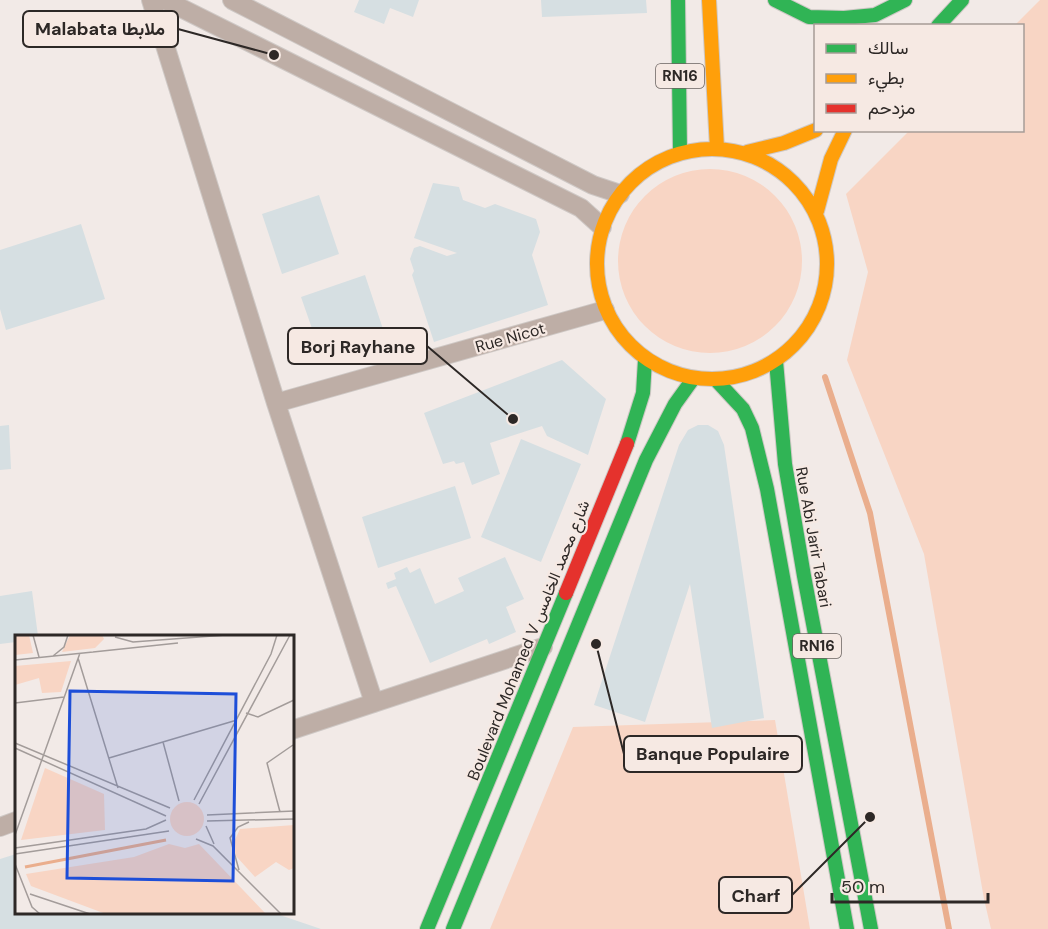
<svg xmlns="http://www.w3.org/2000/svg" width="1048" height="929" font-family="'DM Sans',Vazirmatn,sans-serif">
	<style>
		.green { fill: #f8d5c4 }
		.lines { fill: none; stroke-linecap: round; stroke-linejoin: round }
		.stream { stroke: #eaae8d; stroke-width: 6 }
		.building { fill: #d6dfe2 }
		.street-casing { stroke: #cec8c5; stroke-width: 20 }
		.fast-casing { stroke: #cec8c5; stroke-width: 16 }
		.slow-casing { stroke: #cec8c5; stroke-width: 16 }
		.jam-casing { stroke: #cec8c5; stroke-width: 16 }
		.street { stroke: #beaea6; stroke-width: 18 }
		.fast { stroke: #30b455; stroke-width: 14 }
		.slow { stroke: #ff9f0a; stroke-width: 14 }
		.jam { stroke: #e5322d; stroke-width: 14 }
		.labels { text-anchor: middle; stroke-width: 4.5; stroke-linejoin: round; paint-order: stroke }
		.shield { fill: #f6e9e3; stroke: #69625f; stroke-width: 1.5 }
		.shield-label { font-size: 15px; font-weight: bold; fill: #2d2826 }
		.street-label { font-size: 16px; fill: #2d2826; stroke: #f6e9e3 }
		.inset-river { fill: none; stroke: #eaae8d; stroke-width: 3 }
		.inset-road { fill: none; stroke: #a39c9a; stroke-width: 1.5 }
		.view { fill: #1d4ed8; fill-opacity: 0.15; stroke: #1d4ed8; stroke-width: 3 }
		.inset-edge { fill: none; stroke: #2d2826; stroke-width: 3 }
		.leader { fill: none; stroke: #2d2826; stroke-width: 2 }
		.callout-dot { fill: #2d2826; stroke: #f6e9e3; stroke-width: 2 }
		.callout { fill: #f6e9e3; stroke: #2d2826; stroke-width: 2 }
		.callout-label { font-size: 18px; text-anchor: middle; font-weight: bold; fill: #2d2826 }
	</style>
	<rect width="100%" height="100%" fill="#f2eae7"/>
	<path class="green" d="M1040 0H1048V929H991L984 899 924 554 847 360 868 272 846 194 909 131 1022 130V26L1015 25Z
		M618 261a92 92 0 1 1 184 0a92 92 0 1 1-184 0Z
		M775 720 810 929H490L573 727Z"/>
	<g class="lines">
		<path class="stream" d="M825 377 870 513 949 929"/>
	</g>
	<path class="building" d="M359 0H419L413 17 390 8 384 24 354 12Z
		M541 0H646L647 13 542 17Z
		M433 183 459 187 463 200 485 208 495 204 536 219 540 232 532 255 548 305 434 342 412 275 414 271 410 259 414 248 420 246 447 256 457 253 414 238Z
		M319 195 339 254 282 274 262 214Z
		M81 224 105 299 6 330 0 309V250Z
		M365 275 386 338 323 360 301 297Z
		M562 360 606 399 588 455 547 436 542 426 490 443 500 474 472 485 464 462 456 464 454 461 443 464 424 413Z
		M9 425 11 469 0 470V426Z
		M698 425H708L718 431 724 445 764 718 712 728 690 584 645 722 594 705 679 445 688 430Z
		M521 439 581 464 541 562 481 537Z
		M455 486 471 538 378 568 362 517Z
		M505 557 524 599 506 607 516 632 489 644 487 639 430 663 396 586 388 589 386 583 396 579 394 573 407 567 410 573 420 568 435 604 464 591 458 578Z
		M32 591 38 636H16V642L0 644V596Z
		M16 854V912H271L321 929H0V859Z"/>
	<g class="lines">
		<g class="street-casing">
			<path id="street" d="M151 0 276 403 374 703
				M165 0 581 208 602 227
				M232 0 593 185 620 194
				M276 403 605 310
				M292 730 543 647
				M0 827 16 821"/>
		</g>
		<g class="fast-casing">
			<path id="fast" d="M678 0 680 152
				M775 0 809 17 844 18 875 15 905 0
				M938 26 962 0
				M776 361 785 464 804 576 871 929
				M717 381 743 409 752 428 767 489 847 929
				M627 444 643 393 645 360
				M427 929 566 593
				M453 929 646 460 675 404 693 379"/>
		</g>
		<g class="slow-casing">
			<path id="slow" d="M709 0 717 148
				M597 264a115 115 0 1 1 230 0a115 115 0 1 1-230 0Z
				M747 152 784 143 816 130
				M817 211 831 159 845 130"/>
		</g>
		<g class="jam-casing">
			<path id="jam" d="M566 593 627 444"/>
		</g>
		<use href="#street" class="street"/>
		<use href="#fast" class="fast"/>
		<use href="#slow" class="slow"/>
		<use href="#jam" class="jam"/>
	</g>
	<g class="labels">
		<g class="shield">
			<rect x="656" y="64" width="48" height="24" rx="4.5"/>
			<rect x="793" y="634" width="48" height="24" rx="4.5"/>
		</g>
		<g class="shield-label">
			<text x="680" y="81">RN16</text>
			<text x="817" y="651">RN16</text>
		</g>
		<g class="street-label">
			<text transform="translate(510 337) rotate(-16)" y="6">Rue Nicot</text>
			<text transform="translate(814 537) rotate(80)" y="6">Rue Abi Jarir Tabari</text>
			<text transform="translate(528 640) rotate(-68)" y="6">Boulevard Mohamed V شارع محمد الخامس</text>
		</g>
	</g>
	<g transform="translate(15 635)">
		<rect width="279" height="279" fill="#f2eae7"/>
		<path d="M0 0H14L18 18 0 20ZM55 0H87L89 4 80 13 47 17ZM56 26 46 57 27 58 24 43 0 50V31ZM30 133 89 159 90 195 6 205ZM155 184a17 17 0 1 1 34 0a17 17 0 1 1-34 0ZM279 190V233L274 235 261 227 240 242 221 221 218 209 225 194ZM154 209 170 213 184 209 251 279H91L16 251 11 239 119 222Z" fill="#f8d5c4"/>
		<path class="inset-river" d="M10 232 151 205"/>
		<path class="inset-road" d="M18 0 24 22M154 0H175M100 2 118 7 211 0M78 17 163 8M38 21 49 12 53 0M63 23 103 153M0 25 78 17M0 68 49 62M231 78 243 82 279 65M148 107 164 166M0 108 155 173M0 113 151 181M94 123 222 85M179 165 256 19 262 0M184 169 275 0M265 177 252 128 278 110M192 180 279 176M192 186 279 184M191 191 199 209M0 200 65 18M181 204 198 211 266 279M0 213 131 194 151 185M0 219 154 196M0 229 17 272 25 279M224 235 215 203 223 192 234 187M15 259 75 279"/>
		<path class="view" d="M55 56 221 59 218 246 52 243Z"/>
		<rect width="279" height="279" class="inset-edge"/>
	</g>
	<path class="leader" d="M274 55L178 29M513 419L427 346M596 644L624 754M870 817L792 895"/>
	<g class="callout-dot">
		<circle cx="274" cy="55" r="6"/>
		<circle cx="513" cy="419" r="6"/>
		<circle cx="596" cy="644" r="6"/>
		<circle cx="870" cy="817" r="6"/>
	</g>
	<g class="callout">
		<rect x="23" y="11" width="155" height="36" rx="6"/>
		<rect x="288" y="328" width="139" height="36" rx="6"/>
		<rect x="624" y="736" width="178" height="36" rx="6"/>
		<rect x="719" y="877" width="73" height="36" rx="6"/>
	</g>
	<g class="callout-label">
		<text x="100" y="35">Malabata ملابطا</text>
		<text x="358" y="353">Borj Rayhane</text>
		<text x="713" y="760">Banque Populaire</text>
		<text x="756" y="902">Charf</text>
	</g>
	<rect x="814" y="24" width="210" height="108" fill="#f6e9e3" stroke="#a69c97" stroke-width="1.5"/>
	<rect x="826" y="44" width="30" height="9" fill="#30b455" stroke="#a69c97" stroke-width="1.5"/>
	<text x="868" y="54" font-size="18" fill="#2d2826">سالك</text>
	<rect x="826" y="74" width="30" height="9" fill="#ff9f0a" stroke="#a69c97" stroke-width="1.5"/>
	<text x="868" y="84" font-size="18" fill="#2d2826">بطيء</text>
	<rect x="826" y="104" width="30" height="9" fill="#e5322d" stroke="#a69c97" stroke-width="1.5"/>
	<text x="868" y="114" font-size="18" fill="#2d2826">مزدحم</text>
	<path d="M832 893v9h156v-9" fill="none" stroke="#2d2826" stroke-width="3"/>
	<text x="841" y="893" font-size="18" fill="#2d2826" stroke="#f6e9e3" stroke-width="4.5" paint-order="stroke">50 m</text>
</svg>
